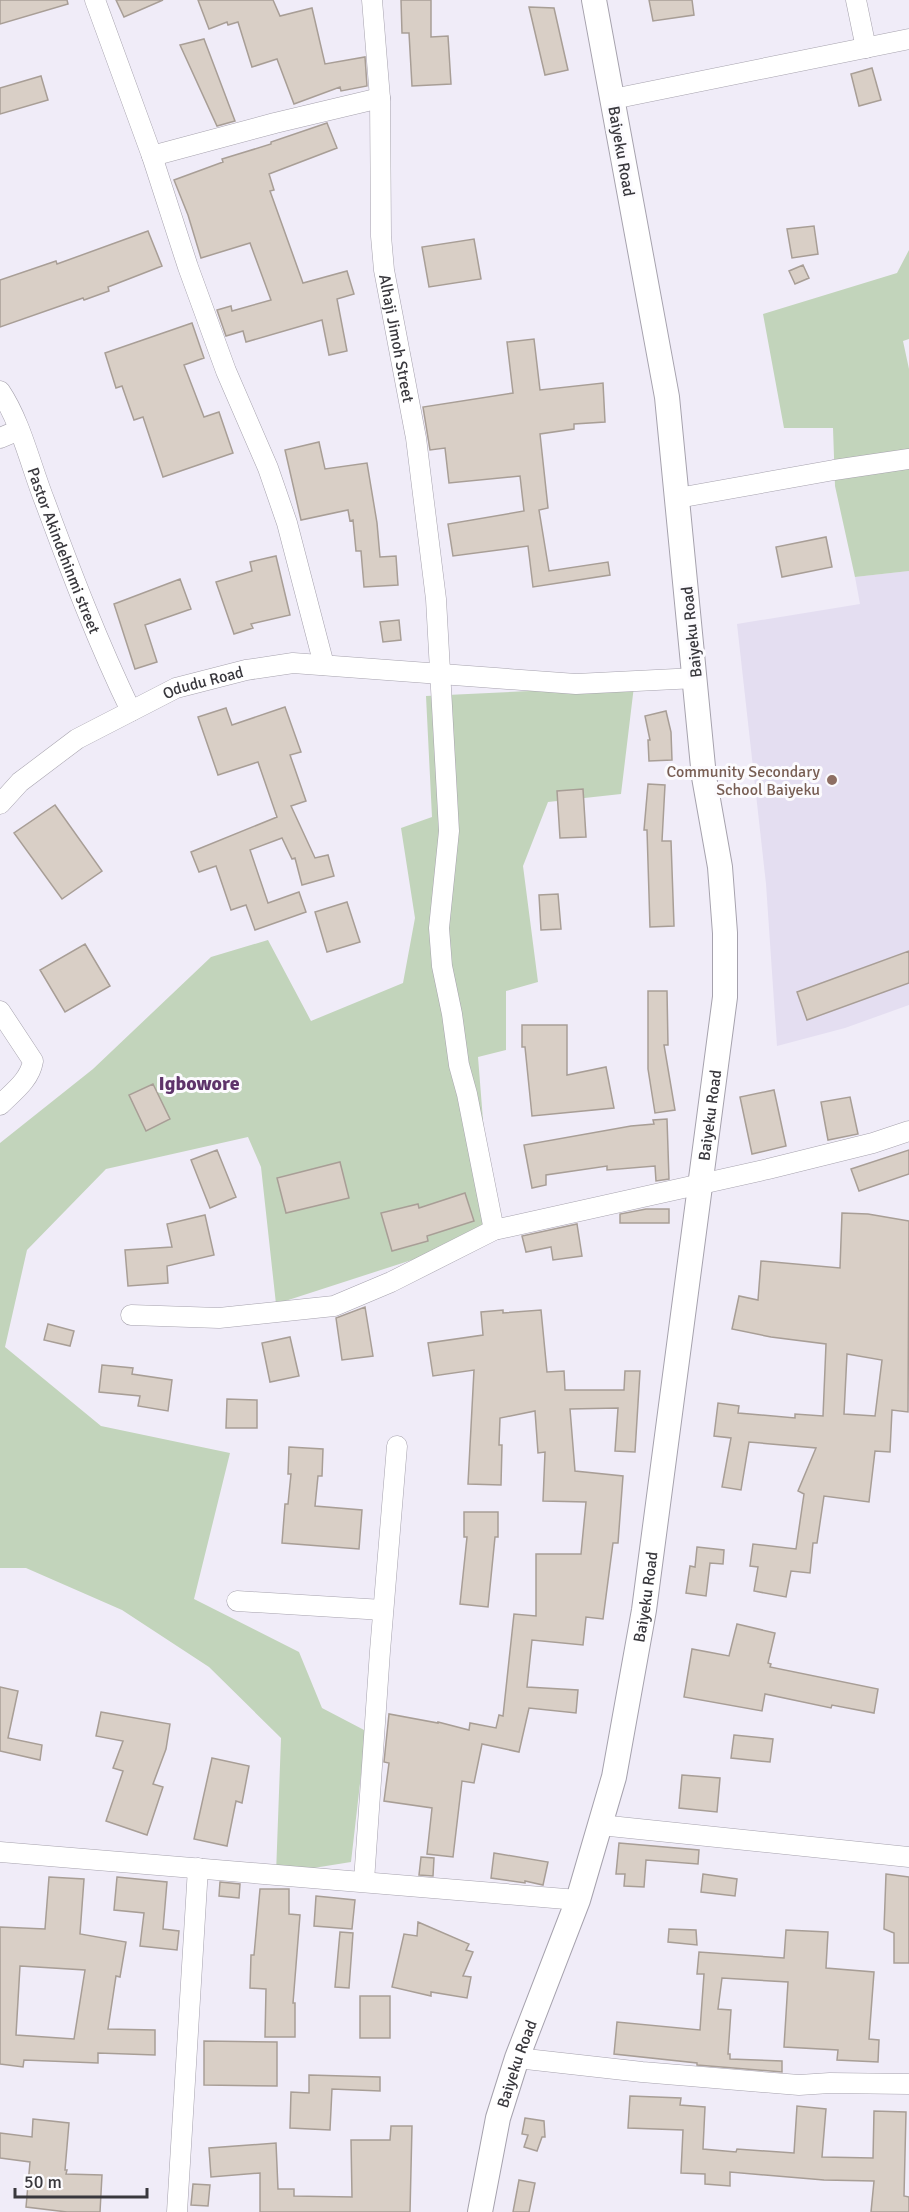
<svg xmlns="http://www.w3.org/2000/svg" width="909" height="2212" font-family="Signika,sans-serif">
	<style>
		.built { fill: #e4def1 }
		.green { fill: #c2d4bb }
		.building { fill: #d9cfc6; stroke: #a89e96; stroke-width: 1.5; fill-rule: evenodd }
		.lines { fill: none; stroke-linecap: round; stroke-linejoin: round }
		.minor-casing { stroke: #a6a2ad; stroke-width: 21 }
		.major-casing { stroke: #a6a2ad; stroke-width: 26 }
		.minor { stroke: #fff; stroke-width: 20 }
		.major { stroke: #fff; stroke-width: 24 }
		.education-dot { fill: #8d6e63; stroke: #fcfbfe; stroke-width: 2 }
		.labels { text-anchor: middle; stroke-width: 6; stroke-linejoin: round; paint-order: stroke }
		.street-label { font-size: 16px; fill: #39383d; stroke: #fcfbfe }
		.education-label { font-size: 16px; fill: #785e54; stroke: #fcfbfe; text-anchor: end }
		.quarter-label { font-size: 20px; font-weight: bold; fill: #5e346a; stroke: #fcfbfe }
	</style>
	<rect width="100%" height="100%" fill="#f0ecf8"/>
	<path class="built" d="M909 571V1005L845 1028 777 1046 766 884 737 624 860 604 855 577Z"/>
	<path class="green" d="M909 250V339L903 341 909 369V571L855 577 835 486 833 428H784L763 314 897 273Z
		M634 686 621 794 548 802 523 866 538 982 506 991V1050L478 1057 492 1234 276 1304 261 1167 248 1137 106 1169 27 1250 5 1347 101 1426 230 1453 194 1599 299 1652 322 1708 366 1731 351 1862 276 1874 281 1738 209 1667 122 1610 26 1568H0V1143L93 1069 211 957 268 940 311 1021 403 983 415 918 401 828 432 817 426 696Z"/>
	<path class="building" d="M0 0H67L68 4 0 24Z
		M116 0H163L124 17Z
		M198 0H273L280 16 312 8 325 64 365 57 367 86 341 91 340 87 294 104 277 59 252 67 238 22 228 25 227 22 209 29Z
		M401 0H431V37L448 36 451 84 412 86 409 33H402Z
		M649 0H692L694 15 653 21Z
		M529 7 554 8 568 70 545 75Z
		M204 39 235 121 217 126 180 45Z
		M872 68 881 100 859 106 851 74Z
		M41 76 48 100 0 114V88Z
		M327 123 337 148 269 174 274 190 270 191 303 283 347 271 354 294 337 299 347 351 329 355 322 320 246 342 243 331 226 336 217 310 231 306 232 311 271 300 250 243 201 258 188 215 174 180 223 162 222 159 271 144V142Z
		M814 226 818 254 792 258 787 229Z
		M148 231 162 266 108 287 109 291 84 300 83 298 0 327V280L56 261 57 264Z
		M474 239 481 279 429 287 422 247Z
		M803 265 809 278 795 284 789 271Z
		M192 323 204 358 184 365 204 417 219 412 233 453 163 477 143 417 134 420 122 386 116 388 105 353Z
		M534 339 540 390 603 383 605 422 574 424V429L540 434 548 508 539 510 549 571 608 562 610 575 533 587 528 546 453 556 448 524 524 511 520 476 449 483 445 448 430 450 423 407 513 393 507 342Z
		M319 442 325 469 367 463 377 523 380 557 396 556 398 585 364 587 361 551H356L353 520 350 521 348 510 301 520 285 450Z
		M826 537 832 567 782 577 776 547Z
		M276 556 290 615 251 624 253 628 234 634 216 582 252 571 250 562Z
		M180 579 191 609 145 625 157 662 135 669 114 604Z
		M399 620 401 640 383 642 380 622Z
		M285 707 301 752 290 755 306 801 291 806 315 858 328 855 334 876 302 885 295 858 292 859 282 838 250 850 268 903 299 892 306 912 255 930 246 905 231 910 216 866 199 872 191 852 277 817 258 762 218 775 198 717 226 708 232 725Z
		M666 711 671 732 672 760 649 761 648 740H650L645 716Z
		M648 784 665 785 662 841H671L674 926 650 927 647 830H644Z
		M583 789 586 837 560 838 557 791Z
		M55 805 102 871 62 899 14 833Z
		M558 894 561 929 541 930 539 895Z
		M347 902 360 942 327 952 315 912Z
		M85 944 110 986 65 1012 40 970Z
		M909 951V983L807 1020 797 992Z
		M648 991H667L668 1045H664L675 1110 655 1113 648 1069Z
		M522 1025H567V1075L606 1067 614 1108 532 1116 525 1047H522Z
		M153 1084 170 1119 146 1131 129 1095Z
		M774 1090 786 1146 752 1154 740 1097Z
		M850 1097 858 1134 828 1140 821 1102Z
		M667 1119 669 1179 656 1181 655 1166 607 1170V1166L546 1175V1185L532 1188 524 1145 631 1126 654 1124 653 1120Z
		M217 1150 236 1197 210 1208 191 1160Z
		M909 1150V1174L859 1191 851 1169Z
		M340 1162 349 1198 286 1213 277 1178Z
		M465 1193 474 1221 427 1236 428 1241 392 1251 381 1213 418 1204 419 1208Z
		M646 1209H669V1223H620V1214Z
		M842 1213 868 1214 909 1221 908 1412 892 1410 890 1452 875 1451 869 1502 824 1496 817 1543H813L810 1573 791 1571 786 1597 754 1591 758 1567 750 1566 753 1544 796 1549 804 1494 798 1491 816 1448 749 1442 741 1490 722 1487 731 1438 714 1436 718 1403 739 1406 738 1413 795 1418V1414L823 1416 826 1344 771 1337 732 1329 739 1296 758 1300 761 1261 840 1268ZM847 1354 882 1360 875 1416 844 1414Z
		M205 1215 214 1255 167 1266 168 1283 128 1286 125 1250 172 1247 167 1224Z
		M577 1224 582 1256 553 1260 551 1247 526 1252 522 1236Z
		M365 1307 373 1356 342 1360 336 1318Z
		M503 1310V1313L541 1310 547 1372 564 1371 565 1390H624L625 1371H640L635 1452 615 1451 618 1408 570 1409 575 1471 623 1476 618 1543H613L603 1619 586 1617 583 1645 532 1640 527 1687 578 1690 576 1713 529 1708 519 1752 482 1744 474 1783 462 1781 453 1857 427 1854 432 1808 384 1801 389 1763 384 1762 389 1714 438 1723V1722L469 1730 470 1723 496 1728 499 1715 503 1716 514 1614 536 1616V1554H581L586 1502 543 1501 545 1452 538 1453 535 1411 500 1418 499 1445H502L501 1485 468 1484 474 1370 433 1376 428 1343 483 1335 481 1312Z
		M48 1324 74 1331 70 1346 44 1340Z
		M290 1337 299 1376 270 1382 262 1343Z
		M102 1365 133 1368 132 1374 172 1380 168 1411 138 1406 140 1396 99 1392Z
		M227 1399 257 1400V1428H226Z
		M289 1447 323 1449 322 1476H318L315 1506 362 1510 359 1549 282 1543 285 1504H288L291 1474H288Z
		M464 1512H498V1537H495L488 1607 460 1604 467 1537H464Z
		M697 1547 724 1550 723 1564 710 1563 706 1596 686 1593 690 1566 695 1567Z
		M737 1624 775 1633 768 1663 771 1664 770 1667 878 1689 874 1713 832 1705 831 1708 765 1694 762 1711 684 1697 692 1649 729 1656Z
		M0 1687 18 1691 8 1738 42 1745 40 1760 0 1751Z
		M101 1712 170 1724 166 1749 153 1784 163 1787 147 1835 106 1821 123 1771 113 1768 123 1741 96 1736Z
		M734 1735 773 1739 770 1762 731 1758Z
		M212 1758 249 1766 242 1803 236 1801 227 1846 194 1839Z
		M682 1775 720 1778 717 1812 679 1808Z
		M619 1843 699 1850 698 1864 646 1860 644 1887 624 1886 625 1874H616Z
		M494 1853 548 1862 543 1885 525 1881V1883L491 1878Z
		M421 1857 434 1858 433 1876 419 1875Z
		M703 1874 737 1879 735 1896 701 1892Z
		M886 1874 909 1877V1963H894V1933L884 1929Z
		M49 1877 84 1879 80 1934 126 1942 120 1977 116 1976 108 2029 155 2030V2055L98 2053V2063L24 2060 23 2067 0 2064V1927L45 1929ZM20 1966 85 1970 74 2039 16 2035Z
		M117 1877 167 1882 163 1929 179 1931 177 1950 140 1946 144 1913 114 1910Z
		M220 1882 240 1884 239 1898 219 1896Z
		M260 1889H289V1914L300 1915 293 2003H295V2037H265L266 1989 250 1988 251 1955H254Z
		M316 1896 355 1900 352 1929 314 1926Z
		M418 1922 469 1944 466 1950 473 1952 463 1976 471 1977 467 1998 431 1992V1996L392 1987 404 1934 417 1936Z
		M669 1929 696 1930 697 1945 668 1942Z
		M786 1930 828 1932 826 1968 874 1972 869 2039 879 2040 878 2062 837 2060 838 2050 784 2047 788 1982 722 1978 718 2009 731 2010 728 2054H730V2059L782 2061V2072L697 2065V2063L614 2054 617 2022 700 2030 704 1974H697L699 1952 784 1958Z
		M340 1932 353 1933 349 1988 335 1987Z
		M360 1996H390V2038H360Z
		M204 2041 277 2042V2086L204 2085Z
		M309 2075 380 2077V2091L332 2089 330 2130 290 2128 291 2092 309 2093Z
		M630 2096 681 2098 680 2105 705 2107 703 2149 736 2152 737 2149 794 2153 797 2106 826 2109 822 2157 873 2158 874 2111 906 2112 904 2196 909 2197V2212H871L874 2181 824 2180 730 2172V2186L705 2184V2174L681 2173 683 2130 628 2128Z
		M525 2118 544 2121 545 2137H542L537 2151 524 2147 528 2135 522 2134Z
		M33 2119 69 2123 65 2170H67L66 2174 102 2175 100 2212H67L26 2207 30 2162 0 2158V2133L32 2137Z
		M391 2126H412L410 2212H260V2173L211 2177 209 2148 276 2143 278 2189H294V2196L352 2197 351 2140H390Z
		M519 2180 535 2183 529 2212H513Z
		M193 2184 210 2185 208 2206 191 2205Z"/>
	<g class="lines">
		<g class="minor-casing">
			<g id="minor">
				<path d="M95 0 152 156 188 267 226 371 268 468 287 523 324 665"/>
				<path id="s1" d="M372 0 380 98 381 236 384 270 416 438 436 599 449 831 439 928 442 966 452 1014 459 1065 467 1094 494 1230"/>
				<path d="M856 0 866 48"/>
				<path d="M613 99 909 39"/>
				<path d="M152 156 275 123 380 98"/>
				<path id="s2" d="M0 391C21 422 31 467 45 502 71 572 98 643 131 711"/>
				<path d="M0 438 19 430"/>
				<path d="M678 498 834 470 909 459"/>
				<path id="s3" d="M0 804 20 782 77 739 176 688 246 670 293 663 576 684 696 678"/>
				<path d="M0 1011 33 1061C30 1080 13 1092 0 1105"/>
				<path d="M131 1315 219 1318 334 1306 391 1282 494 1230 768 1169 873 1143 909 1131"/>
				<path d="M237 1601 383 1610"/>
				<path d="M600 1825 909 1857"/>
				<path d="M0 1852 578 1900"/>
				<path d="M364 1881 380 1651 397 1446"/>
				<path d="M517 2058 642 2072 799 2085 830 2083 909 2084"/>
				<path d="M177 2212 198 1868"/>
			</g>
		</g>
		<g class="major-casing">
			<g id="major">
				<path id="s4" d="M480 2212 498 2118 517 2058 578 1900 614 1777 644 1610 725 997V933L720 867 704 777 667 397 594 0"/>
			</g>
		</g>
		<use href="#minor" class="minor"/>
		<use href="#major" class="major"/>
	</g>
	<circle class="education-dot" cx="832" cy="780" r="6"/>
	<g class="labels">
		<g class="street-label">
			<text transform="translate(622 151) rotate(80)" y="6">Baiyeku Road</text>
			<text dy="6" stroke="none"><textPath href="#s1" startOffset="340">Alhaji Jimoh Street</textPath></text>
			<text dy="6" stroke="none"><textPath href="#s2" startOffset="172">Pastor Akindehinmi street</textPath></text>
			<text transform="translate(691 632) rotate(-96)" y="6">Baiyeku Road</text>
			<text dy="6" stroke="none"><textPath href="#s3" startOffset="240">Odudu Road</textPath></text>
			<text dy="6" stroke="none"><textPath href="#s4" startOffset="1125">Baiyeku Road</textPath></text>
			<text dy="6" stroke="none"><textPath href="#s4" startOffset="639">Baiyeku Road</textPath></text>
			<text dy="6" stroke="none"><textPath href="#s4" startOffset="153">Baiyeku Road</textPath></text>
		</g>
		<g class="education-label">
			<text x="820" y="777">Community Secondary<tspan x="820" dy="18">School Baiyeku</tspan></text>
		</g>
		<g class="quarter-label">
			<text x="199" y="1090">Igbowore</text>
		</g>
	</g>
	<path d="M15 2188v9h132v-9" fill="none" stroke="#39383d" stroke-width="3"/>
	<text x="24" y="2188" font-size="18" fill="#39383d" stroke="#fcfbfe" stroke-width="4.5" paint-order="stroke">50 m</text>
</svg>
